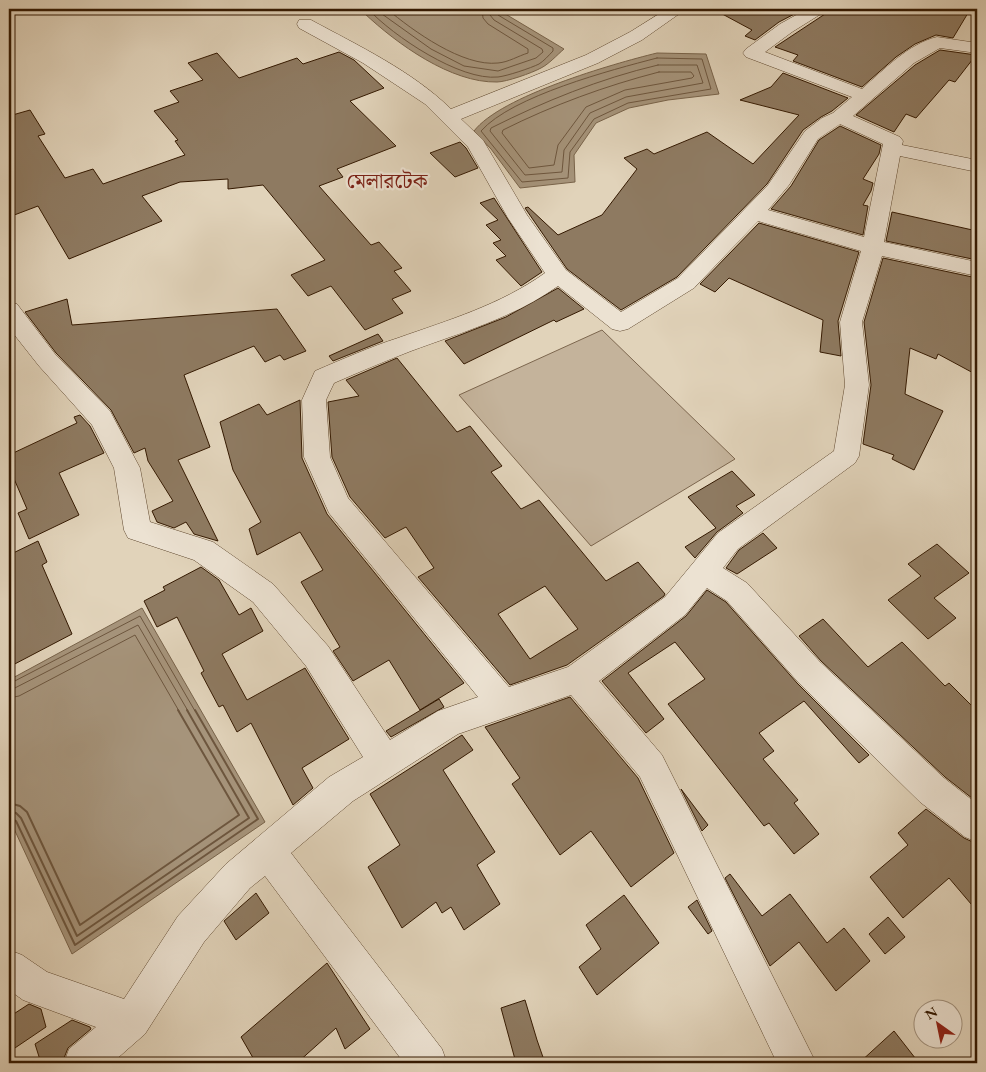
<svg xmlns="http://www.w3.org/2000/svg" width="986" height="1072" font-family="'EB Garamond','Noto Serif Bengali',serif">
	<style>
		.green { fill: #c4b39b; stroke: #7c664e }
		.water { fill: #a6947b; stroke: #78634a }
		.lines { fill: none; stroke-linecap: round; stroke-linejoin: round }
		.shore-far1 { stroke: #6d563e; stroke-width: 1 }
		.shore { stroke: #6d563e; stroke-width: 2 }
		.building { fill: #8e7a61; stroke: #341901; fill-rule: evenodd }
		.minor-casing { stroke: #5f482f; stroke-width: 1 }
		.minor { fill: #ece2d2; fill-rule: evenodd }
		.labels { text-anchor: middle; stroke-width: 4.5; stroke-linejoin: round; paint-order: stroke }
		.far-quarter-label { font-size: 21px; fill: #7a1f14; stroke: #ece2d2 }
	</style>
	<rect width="100%" height="100%" fill="#e1d3ba"/>
	<filter id="stains"><feTurbulence type="fractalNoise" baseFrequency=".004" numOctaves="4"/><feColorMatrix values="0 0 0 0 .2 0 0 0 0 .09 0 0 0 0 .02 0 0 0 .5 -.17"/></filter>
	<radialGradient id="worn" r=".72"><stop offset=".6" stop-color="#630" stop-opacity="0"/><stop offset="1" stop-color="#630" stop-opacity=".3"/></radialGradient>
	<path class="green" d="M602 330 735 459 591 546 459 395Z"/>
	<path class="water" d="M363 9H497L564 49C557 55 549 64 541 68 532 73 506 82 497 82 451 83 397 44 364 13Z
		M657 53 706 54 719 94 668 100 629 108 596 123 574 155 575 182 520 188 491 149 474 131C501 96 612 64 657 53Z
		M142 608 265 822 72 954 9 818V680Z"/>
	<g class="lines">
		<path class="shore-far1" d="M368 9C393 36 460 81 498 77 507 76 531 68 539 64 544 61 549 55 553 51V48L498 15 496 9
			M375 9 431 49 464 66 498 71 536 58 543 52 542 49 494 20 490 15 489 9
			M387 9C413 31 463 67 498 63 509 62 518 56 528 53V49L488 24 483 18 482 9
			M657 58 702 59 711 89 628 103 594 119 570 152 568 178 522 182 481 131C512 96 611 70 657 58Z
			M658 65H697L703 83 626 97 590 113 564 150 562 172 525 175 490 131 491 128C545 101 599 79 658 65Z
			M659 72H691L694 76 692 78 625 90 586 107 558 145 554 165 529 168 502 133 503 130C553 105 605 86 659 72Z
			M9 684 140 616 195 711
			M9 691 138 625 188 711
			M9 698 19 696 135 635 179 711"/>
		<path class="shore" d="M9 803 20 806 27 812 80 925 239 815 178 710
			M9 811 16 813 21 818 77 936 249 818 187 710
			M9 817 16 821 75 945 258 819 195 710"/>
	</g>
	<path class="building" d="M713 9H804L779 22 755 40 745 36 752 30Z
		M828 9H952L968 13 953 38 936 35 915 44 896 57 862 87 793 61 798 55 775 47 825 14Z
		M940 50 976 55 955 82 949 80 916 118 906 114 894 132 856 115 915 65Z
		M339 52 354 60 384 88 350 101 396 146 337 169 343 177 319 186 371 245 379 242 402 268 394 271 411 291 392 299 403 313 365 330 331 286 308 296 291 275 325 260 263 185 228 189V179L180 182 142 196 162 221 69 259 38 206 9 217V116L30 110 45 134 38 136 65 178 93 169 103 184 185 155 175 141 178 140 154 111 179 102 170 91 203 80 188 63 217 53 239 78 297 58 303 64Z
		M783 73 848 98 832 111 821 117 803 130 767 184 677 277 621 310 567 269 525 208 528 207 558 235 602 215 637 169 624 158 647 149 654 154 707 132 753 164 799 115 740 100 771 87Z
		M840 126 881 145 879 154 863 179 873 183 871 191 863 205 868 206 863 235 771 209 791 186 819 140Z
		M460 142 466 148 478 168 455 177 430 153Z
		M494 198 542 272 521 286 496 260 506 256 493 243 501 240 486 225 498 220 480 203Z
		M892 212 977 231V260L886 241Z
		M759 223 859 252 838 321 841 356 820 352 823 320 729 278 715 292 700 284Z
		M883 258 977 278V375L938 354 936 359 910 348 905 394 943 411 914 470 892 459 894 455 863 444 871 385 864 322Z
		M558 288 584 309 556 322 554 320 464 364 445 341 506 317Z
		M67 299 72 325 277 309 306 351 284 360 280 355 265 362 254 346 184 375 210 447 178 460 218 541 194 534 186 522 174 528 157 522 152 511 173 501 148 461 145 448 134 453 111 410 56 353 25 312Z
		M378 334 383 341 333 361 329 356Z
		M397 358 457 432 470 426 502 466 491 472 521 509 539 500 606 581 638 562 665 594 664 596 567 665 510 685 418 577 434 568 406 527 385 538 350 497 332 457 328 402 359 396 346 380ZM545 586 578 629 530 659 498 614Z
		M300 400 302 458 327 514 464 683 420 710 389 660 353 681 333 651 340 647 301 582 323 570 300 532 257 555 249 529 261 522 233 470 220 422 259 404 267 415Z
		M80 415 90 426 104 453 59 473 79 515 29 539 18 513 27 509 9 467V455L77 423 74 417Z
		M732 471 755 495 736 506 743 513 717 532 695 558 685 547 716 528 688 497Z
		M763 533 777 548 737 574 726 568 739 550Z
		M38 541 47 562 42 565 72 634 9 667V555Z
		M937 544 969 573 934 598 956 618 928 639 888 600 921 576 908 564Z
		M201 567 219 580 239 615 251 608 263 631 222 654 247 700 305 668 349 739 302 768 313 788 293 805 251 723 237 732 223 705 219 707 201 673 204 671 177 617 157 627 144 601 165 590 163 587Z
		M707 590 726 602 797 683 869 755 859 763 804 701 759 733 774 751 763 759 798 800 794 803 819 834 794 854 769 823 764 826 668 704 705 679 675 642 628 673 664 719 646 733 602 681 686 616Z
		M823 619 868 667 902 642 945 686 949 683 977 711V802L945 777 821 661 799 636Z
		M570 697 638 778 674 853 631 887 591 831 560 855 512 784 520 778 485 727Z
		M439 699 444 707 391 737 386 731Z
		M462 735 473 750 443 770 495 852 477 865 500 904 464 930 451 907 442 913 436 902 402 928 368 867 400 845 370 794Z
		M681 789 708 825 702 831Z
		M926 809 964 838 977 844V911L949 878 903 918 870 877 908 845 898 833Z
		M730 874 762 916 790 894 827 943 844 928 870 961 836 991 799 942 770 966 725 878Z
		M256 893 269 913 236 940 224 921Z
		M624 895 659 943 597 995 579 967 601 949 586 925Z
		M697 900 712 931 708 934 688 907Z
		M888 917 905 937 885 954 869 934Z
		M327 963 370 1029 345 1049 336 1028 297 1063H256L241 1037Z
		M525 1000 537 1040 545 1063H516L501 1008Z
		M29 1004 41 1009 46 1027 9 1052V1017Z
		M72 1020 90 1027 91 1029 68 1048 62 1063H41L35 1044Z
		M894 1031 919 1063H859Z"/>
	<g class="lines">
		<g class="minor-casing">
			<path id="minor" d="M667 9H686L642 40 598 63 461 119 483 140 527 215 566 270 621 312 678 278 768 185 805 131 822 118 833 113 852 97 746 57 743 53 746 49 780 24 807 9H826L824 12 792 32 765 52 862 89C884 70 908 44 937 37L977 43V53L940 48 914 63 853 116 900 137 903 141 902 145 977 160V172L900 156 884 242 977 262V276L882 256 862 322 869 385 859 456 855 463 738 549 723 568 747 583 820 662 944 778 977 804V842L965 837 920 802 798 682 727 601 707 588 685 615 599 681 662 755 816 1063H777L640 777 571 695 458 734 353 801 291 853 442 1049 447 1063H404L265 876 250 888 204 942 145 1034 112 1063H64L69 1049 96 1027 23 1000 9 990V950L22 955 47 972 124 999 178 916 226 864 329 777 363 757 306 666 253 602 194 560 128 538 124 530 114 468 92 425 39 366 9 328V302L17 304 55 354 110 411 140 468 150 522 213 542 273 584 328 646 390 740 438 711 478 697 329 513 304 457 302 400 315 371C343 359 370 347 398 338 449 320 500 305 545 273L508 218 468 147 425 104 363 63 299 28 297 24 299 20H311C359 46 412 71 451 109L586 55 630 32ZM840 124 883 144 864 237 768 210 789 185 818 139ZM758 221 861 251 840 322 845 385 834 451 718 533 665 597 568 667 509 687 348 498 330 457 326 400 334 383C359 372 385 361 411 351 462 332 513 318 558 286L612 329 620 331 628 329 694 288Z"/>
		</g>
		<use href="#minor" class="minor"/>
	</g>
	<g class="labels">
		<g class="far-quarter-label">
			<text x="387" y="188">মেলারটেক</text>
		</g>
	</g>
	<rect width="986" height="1072" fill="none" stroke="#e1d3ba" stroke-width="30"/>
	<rect x="10" y="10" width="966" height="1052" fill="none" stroke="#341901" stroke-width="2.5"/>
	<rect x="15" y="15" width="956" height="1042" fill="none" stroke="#341901"/>
	<g transform="translate(938 1024) rotate(327)"><circle r="24" fill="#ece2d2" stroke="#a2927e"/>
	<path d="M0-4L9 19L0 12L-9 19Z" fill="#8f2418"/>
	<text y="-8" font-size="14" font-weight="bold" text-anchor="middle" fill="#341901">N</text>
	</g>
	<rect width="100%" height="100%" filter="url(#stains)"/>
	<rect width="100%" height="100%" fill="url(#worn)"/>
</svg>
